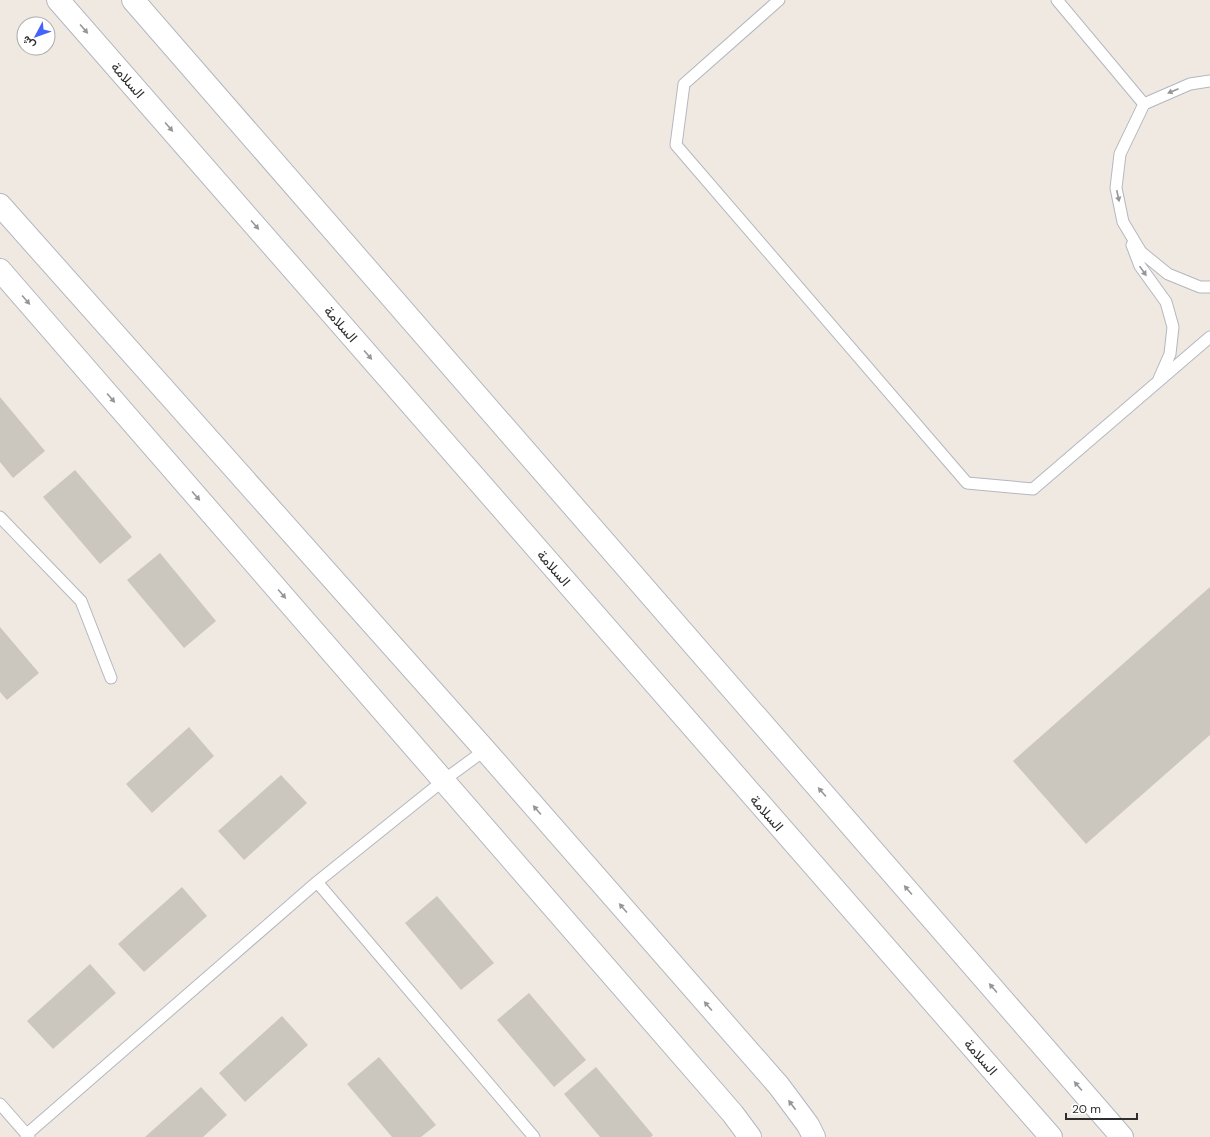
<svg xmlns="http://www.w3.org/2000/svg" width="1210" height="1137" font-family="'DM Sans',Vazirmatn,sans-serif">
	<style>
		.building { fill: #cbc7bf }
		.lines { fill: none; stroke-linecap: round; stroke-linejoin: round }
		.lane-casing { stroke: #b4b7c1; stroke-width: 13 }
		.secondary-casing { stroke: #b4b7c1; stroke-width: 24 }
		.lane { stroke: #fff; stroke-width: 11 }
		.secondary { stroke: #fff; stroke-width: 22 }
		.oneway { fill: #969696 }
		.labels { text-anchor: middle; stroke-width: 3.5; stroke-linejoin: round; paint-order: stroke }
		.street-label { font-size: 14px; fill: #2e2e2e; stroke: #fff }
	</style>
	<rect width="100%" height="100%" fill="#efe9e1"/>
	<path class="building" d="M0 397 45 451 13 478 0 462Z
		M75 470 132 537 100 564 43 497Z
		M160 553 216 621 184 648 127 580Z
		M1210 587V735L1086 844 1013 761Z
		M0 627 39 673 7 700 0 692Z
		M189 727 214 756 152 813 126 784Z
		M281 775 307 803 244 860 218 831Z
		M182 887 207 916 144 972 118 944Z
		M437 896 494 963 461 990 405 923Z
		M90 964 116 993 53 1049 27 1021Z
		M529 993 586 1060 554 1087 497 1020Z
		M282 1016 308 1045 245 1102 219 1073Z
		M379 1057 436 1125 421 1137H392L347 1084Z
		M596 1067 653 1135 651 1137H600L564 1094Z
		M201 1087 227 1115 203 1137H145Z"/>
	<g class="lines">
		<g class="lane-casing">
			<path id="lane" d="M779 0 684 84 676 145 967 483 1033 489 1210 337
				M1057 0 1144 104
				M1210 81 1190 84 1144 104 1120 154 1116 188 1123 222 1141 252 1168 274 1200 287H1210
				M1132 245 1140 266 1166 302 1173 327 1170 354 1159 379
				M0 517 81 601 111 678
				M317 882 534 1137
				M0 1104 29 1137
				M26 1135 317 882 444 780 485 750"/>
		</g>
		<g class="secondary-casing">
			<path id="secondary" d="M58 0 1051 1137
				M133 0 1122 1137
				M0 205 485 750 779 1086 808 1125 814 1137
				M0 270 733 1114 750 1137"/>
		</g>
		<use href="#lane" class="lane"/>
		<use href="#secondary" class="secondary"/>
	</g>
	<defs><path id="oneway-solid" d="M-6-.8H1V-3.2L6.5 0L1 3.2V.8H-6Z"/></defs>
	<g class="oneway">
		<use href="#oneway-solid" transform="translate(84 29) rotate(49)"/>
		<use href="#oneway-solid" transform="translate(1173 91) rotate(157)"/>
		<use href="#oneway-solid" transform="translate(169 127) rotate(49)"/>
		<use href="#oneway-solid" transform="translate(1118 196) rotate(78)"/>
		<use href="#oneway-solid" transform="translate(255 225) rotate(49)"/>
		<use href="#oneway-solid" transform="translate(1143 271) rotate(55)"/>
		<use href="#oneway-solid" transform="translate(26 300) rotate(49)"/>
		<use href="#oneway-solid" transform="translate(368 355) rotate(49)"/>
		<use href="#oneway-solid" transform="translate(111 398) rotate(49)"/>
		<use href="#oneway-solid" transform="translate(196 496) rotate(49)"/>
		<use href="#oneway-solid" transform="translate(282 594) rotate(49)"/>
		<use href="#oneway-solid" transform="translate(822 792) rotate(-131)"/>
		<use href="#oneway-solid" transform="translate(537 810) rotate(-131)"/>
		<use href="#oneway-solid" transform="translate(908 890) rotate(-131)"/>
		<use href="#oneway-solid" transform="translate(623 908) rotate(-131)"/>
		<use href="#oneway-solid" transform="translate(993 988) rotate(-131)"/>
		<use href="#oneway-solid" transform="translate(708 1006) rotate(-131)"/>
		<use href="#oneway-solid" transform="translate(1078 1086) rotate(-131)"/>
		<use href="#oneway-solid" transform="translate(792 1105) rotate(-127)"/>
	</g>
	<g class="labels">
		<g class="street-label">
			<text transform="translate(128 80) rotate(49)" y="5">السلامة</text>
			<text transform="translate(341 324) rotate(49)" y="5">السلامة</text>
			<text transform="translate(554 568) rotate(49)" y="5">السلامة</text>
			<text transform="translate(767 813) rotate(49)" y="5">السلامة</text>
			<text transform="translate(981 1057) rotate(49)" y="5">السلامة</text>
		</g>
	</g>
	<g transform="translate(36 36) rotate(229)"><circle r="19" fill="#ffffff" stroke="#ababab"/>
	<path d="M0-3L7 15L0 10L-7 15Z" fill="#4264fb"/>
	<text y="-6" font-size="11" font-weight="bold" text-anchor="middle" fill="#2e2e2e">ش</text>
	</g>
	<path d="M1066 1113v6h71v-6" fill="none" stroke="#2e2e2e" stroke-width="2"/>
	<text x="1072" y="1113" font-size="12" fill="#2e2e2e" stroke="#ffffff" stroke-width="3" paint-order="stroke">20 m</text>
</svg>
